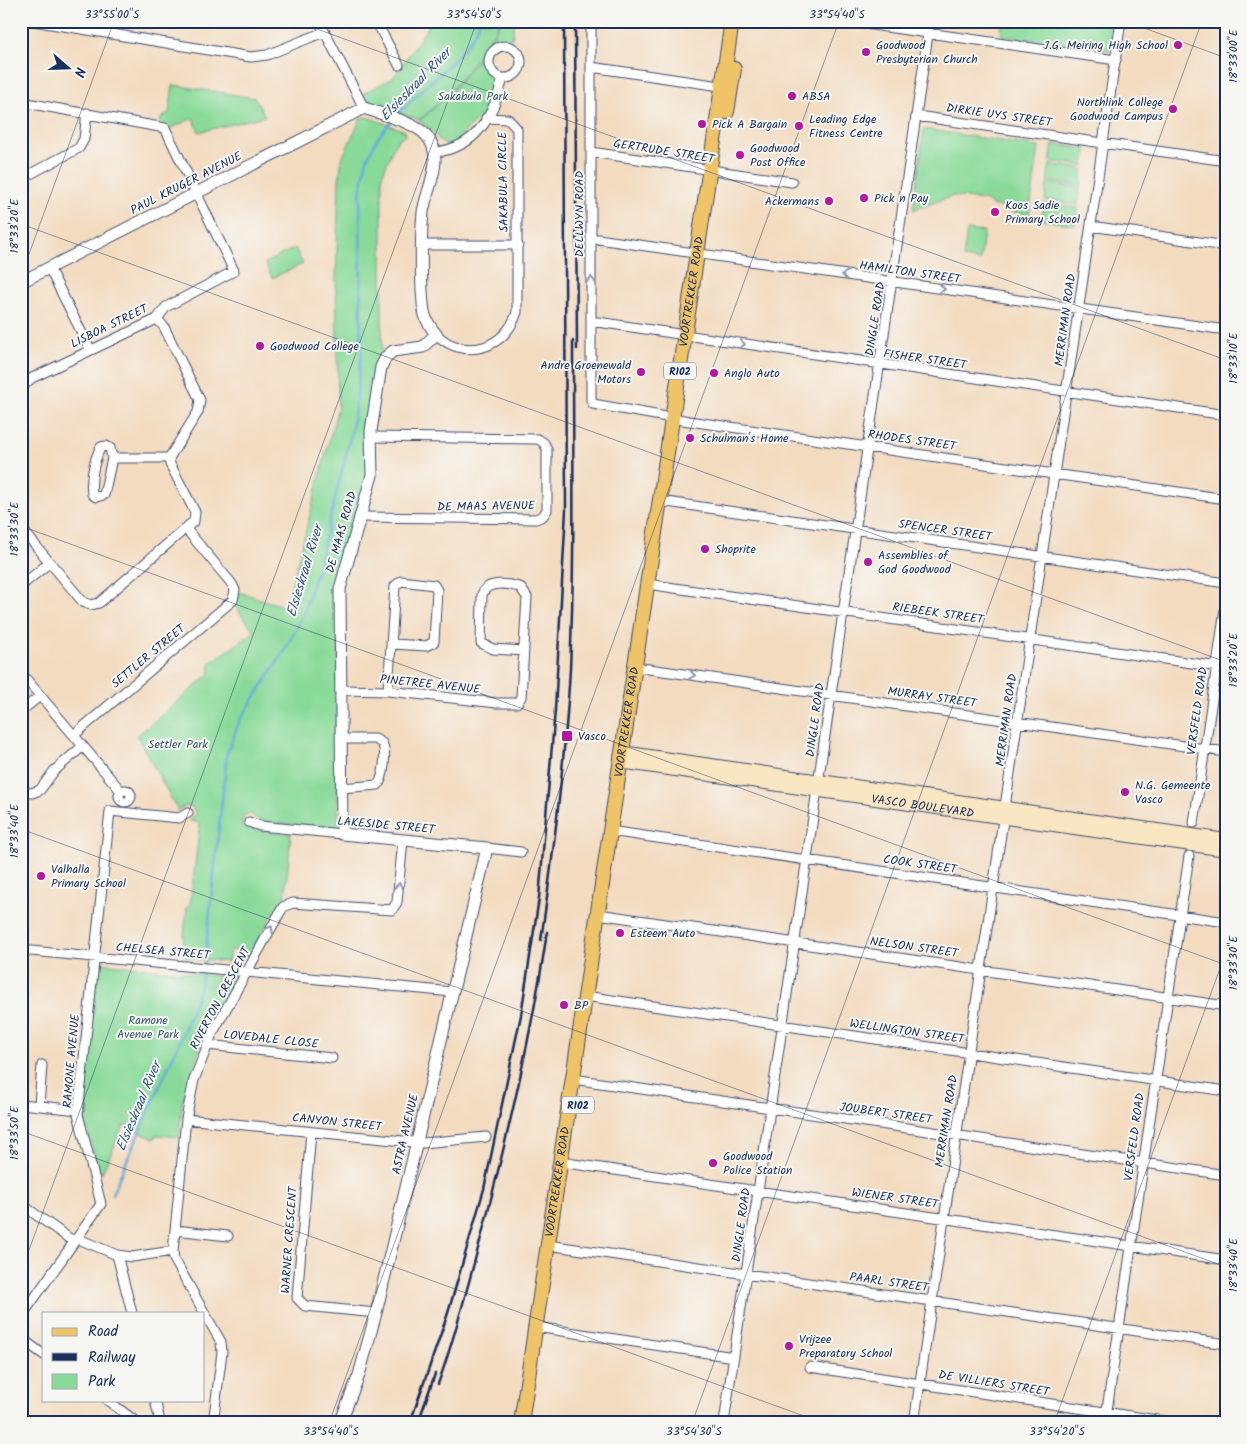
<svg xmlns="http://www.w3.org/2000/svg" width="1247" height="1444" font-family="Kalam,sans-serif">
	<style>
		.green { fill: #89da99; stroke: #52847c }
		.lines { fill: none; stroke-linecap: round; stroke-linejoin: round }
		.stream { stroke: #66a8da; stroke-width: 2.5 }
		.minor-casing { stroke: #3b496d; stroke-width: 11 }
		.tertiary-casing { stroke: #3b496d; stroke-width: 13 }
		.secondary-casing { stroke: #3b496d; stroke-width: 14 }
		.primary-casing { stroke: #3b496d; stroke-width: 16 }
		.minor { stroke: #fff; stroke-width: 9 }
		.tertiary { stroke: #fff; stroke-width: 11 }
		.secondary { stroke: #f9e7c3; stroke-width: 12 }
		.primary { stroke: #efc469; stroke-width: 14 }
		.rail { stroke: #1b2f5e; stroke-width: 2.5 }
		.oneway { stroke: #8d97ae }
		.ticks { fill: none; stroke: #1b2f5e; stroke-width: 1; stroke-opacity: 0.45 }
		.poi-dot { fill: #b5179e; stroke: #f6f6f2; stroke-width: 2 }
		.labels { text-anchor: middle; stroke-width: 4; stroke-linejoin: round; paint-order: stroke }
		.shield { fill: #f6f6f2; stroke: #5d6b8a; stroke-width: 1 }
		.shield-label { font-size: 11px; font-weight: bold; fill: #1b2f5e }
		.poi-label { font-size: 12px; fill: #1b2f5e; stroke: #f6f6f2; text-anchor: start }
		.park-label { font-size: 12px; fill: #365a6d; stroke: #f6f6f2 }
		.street-label { font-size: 12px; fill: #1b2f5e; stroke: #f6f6f2 }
		.water-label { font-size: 14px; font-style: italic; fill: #355989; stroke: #f6f6f2 }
		.neatline { fill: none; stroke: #1b2f5e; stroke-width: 2 }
		.ticks-label { font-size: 12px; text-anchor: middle; fill: #1b2f5e }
	</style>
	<rect width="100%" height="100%" fill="#f6f6f2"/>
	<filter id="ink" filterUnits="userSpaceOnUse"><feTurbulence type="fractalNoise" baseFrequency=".02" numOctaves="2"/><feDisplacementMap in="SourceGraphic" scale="10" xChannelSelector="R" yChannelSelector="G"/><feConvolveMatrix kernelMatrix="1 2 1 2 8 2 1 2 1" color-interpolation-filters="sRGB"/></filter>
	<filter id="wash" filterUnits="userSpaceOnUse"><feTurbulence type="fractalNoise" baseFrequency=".0096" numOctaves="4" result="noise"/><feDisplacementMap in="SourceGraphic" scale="20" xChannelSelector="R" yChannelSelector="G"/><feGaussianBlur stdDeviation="1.12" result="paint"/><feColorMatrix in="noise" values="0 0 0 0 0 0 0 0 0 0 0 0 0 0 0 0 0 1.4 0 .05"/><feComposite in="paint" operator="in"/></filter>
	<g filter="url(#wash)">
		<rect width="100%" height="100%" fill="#f3dbc0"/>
		<path class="green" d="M432 21H500C479 59 453 93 419 120L379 107 369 102 364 93 393 78Z
			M501 21H514L513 36 509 41C495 45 476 53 488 72 492 78 497 82 497 89 496 98 487 110 483 118L481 116 452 145 443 144 431 130 419 121C453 94 481 60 501 21Z
			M1012 21H1113L1109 50 1002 36 1001 27Z
			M173 85 255 98 265 116 199 132 193 118 170 129 160 122 162 117 169 113Z
			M367 117 405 131 406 135 399 138 393 148 382 176V354L368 476 339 571 338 828 261 822 251 814 244 815 241 824 246 829 291 834 285 898 279 903 249 956 240 957V950H230L228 962 188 958 182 955 187 907 190 905 200 823 190 821 196 813 191 806H184L178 811 137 736 210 674V663L255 632 234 605 238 599 239 592 286 607 338 407 336 279 339 180 342 158 361 118Z
			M924 129 1039 147 1029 215 1006 211V208L991 205 988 201 953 196 913 210Z
			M1053 144 1086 149 1084 166 1050 161Z
			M1050 164 1083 169 1081 186 1047 181Z
			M1047 183 1080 188 1078 205 1045 200Z
			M1044 203 1078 208 1075 225 1042 220Z
			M967 230 984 232 980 261 963 258Z
			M295 248 303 264 272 278 265 263Z
			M101 963 236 978 200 1047 182 1104 179 1137 156 1135 154 1139 124 1125 102 1173 98 1170 83 1113 98 967Z"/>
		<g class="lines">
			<path class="stream" d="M397 115C425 82 462 64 480 21
				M204 966 227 753 240 720 284 652 303 615 319 563 351 434 357 395 361 356 360 193 367 159 378 137 392 121
				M112 1194 179 1043 199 991 203 971"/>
		</g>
	</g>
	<g filter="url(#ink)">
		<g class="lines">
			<g class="minor-casing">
				<path id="minor" d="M33 21 251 57 267 55 324 32
					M319 21 364 108
					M376 21 399 65
					M591 21V400L593 404 689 421 1226 499
					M844 21 1116 60
					M106 33 108 21
					M489 62a16 16 0 1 1 32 0a16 16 0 1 1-32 0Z
					M591 67 727 87
					M21 102 165 128 234 271 166 307 157 319 32 378 23 386 21 392
					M917 116 1226 161
					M435 152C477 148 493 116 503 78
					M591 152 792 182
					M21 179 79 148 84 139 87 113
					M1091 226 1226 246
					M591 238 1226 330
					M423 245H518
					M49 268 90 349
					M591 321 1226 415
					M436 334C465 362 506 348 517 312V129L508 119 486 118
					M106 446 110 448 112 458 104 495 96 497 92 494C90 481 94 459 101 447Z
					M112 458H169
					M660 501 1226 583
					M359 517 536 519 543 516 547 510V449L544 443 538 439 371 437
					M21 528 83 602 91 605 99 603 194 521 195 512 170 464 169 458 198 412 200 400 164 327 157 319
					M647 584 1226 668
					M21 586 50 562
					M635 667 1226 752
					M21 673 121 791
					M340 690 388 691 497 703H517L521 697 527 597 520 587C508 584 486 580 482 595L481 643 493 649 524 651
					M388 691 395 586 401 581 434 585 437 590 434 642 426 646 392 644
					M21 711 40 696
					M74 735 233 600 235 590 232 584 186 529
					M341 739H375L382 743C387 752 384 777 378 785L341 788
					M119 796a6 6 0 1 1 12 0a6 6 0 1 1-12 0Z
					M21 792 32 793 40 790 54 771 83 746
					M249 822 260 826 342 834
					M1194 823 1226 603
					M610 831 1226 922
					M487 848 521 852
					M598 914 1226 1006
					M21 950 452 992
					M585 996 1226 1091
					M207 1045 332 1058
					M573 1079 1226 1175
					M21 1104 79 1110
					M39 1106 42 1065
					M186 1119 423 1143 486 1137
					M311 1132 297 1298 305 1306 376 1313
					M560 1162 1226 1260
					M21 1204 70 1239 81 1240 117 1255 132 1257 173 1251
					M175 1230 228 1236
					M548 1245 1226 1344
					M117 1255 132 1313
					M21 1317 101 1204 78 1114 110 811 179 818 188 813
					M536 1327 734 1357
					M21 1338 44 1355
					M810 1367 1176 1423
					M107 1400 138 1423
					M155 1400 159 1417
					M210 1423 214 1416 222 1352 221 1342 174 1259 173 1251 186 1119 194 1080 212 1034 283 907 293 903 392 910 397 902 403 840
					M724 1423 930 21
					M914 1423 1121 21
					M1105 1423 1189 856"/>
			</g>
			<g class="tertiary-casing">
				<path id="tertiary" d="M21 282 364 108C381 114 414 122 426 135 446 157 427 187 423 212 421 231 420 298 425 315 427 323 431 328 436 334L423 347 393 351 386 357 381 367 371 431 372 475 340 589 342 834 487 848 376 1313 359 1375 340 1423"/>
			</g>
			<g class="secondary-casing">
				<g id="secondary">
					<path d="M622 752 1226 840"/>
					<path id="s1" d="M620 762 1226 850"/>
				</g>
			</g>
			<g class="primary-casing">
				<g id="primary">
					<path d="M727 112 734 69"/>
					<path id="s2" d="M521 1423 732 21"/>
				</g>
			</g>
			<use href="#minor" class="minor"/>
			<use href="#tertiary" class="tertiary"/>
			<use href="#secondary" class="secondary"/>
			<use href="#primary" class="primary"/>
			<path class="rail" d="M575 21 577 349
				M541 940C554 850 565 760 570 669 575 560 573 451 573 341
				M438 1384C456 1335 468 1284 482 1234 508 1134 532 1034 547 932
				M410 1423 448 1313 484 1189 521 1015 539 898 555 710 566 510 564 21
				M418 1423 435 1374"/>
		</g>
		<defs><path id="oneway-chevron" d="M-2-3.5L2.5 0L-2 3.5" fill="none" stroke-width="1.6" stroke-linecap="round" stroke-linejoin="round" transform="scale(1.25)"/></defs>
		<g class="oneway">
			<use href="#oneway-chevron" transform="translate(845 275) rotate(-172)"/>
			<use href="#oneway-chevron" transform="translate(591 280) rotate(-90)"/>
			<use href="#oneway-chevron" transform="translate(942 289) rotate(8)"/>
			<use href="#oneway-chevron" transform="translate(742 344) rotate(8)"/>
			<use href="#oneway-chevron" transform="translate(692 675) rotate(8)"/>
			<use href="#oneway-chevron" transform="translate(399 886) rotate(-84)"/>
			<use href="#oneway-chevron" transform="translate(270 929) rotate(-61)"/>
		</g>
	</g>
	<path class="ticks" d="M295 21 1226 360M1125 21 1226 58M21 224 1226 662M21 276 114 21M21 526 1226 965M21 829 1226 1267M21 1131 823 1423M21 1272 477 21M329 1423 839 21M692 1423 1202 21M1054 1423 1226 952"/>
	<g class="poi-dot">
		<circle cx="1178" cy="45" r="5"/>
		<circle cx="866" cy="52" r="5"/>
		<circle cx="792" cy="96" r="5"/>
		<circle cx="1173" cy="109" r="5"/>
		<circle cx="702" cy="124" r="5"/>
		<circle cx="799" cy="126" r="5"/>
		<circle cx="740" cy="155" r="5"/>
		<circle cx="864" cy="198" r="5"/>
		<circle cx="829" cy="201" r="5"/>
		<circle cx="995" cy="212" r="5"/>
		<circle cx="260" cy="346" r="5"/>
		<circle cx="641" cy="372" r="5"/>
		<circle cx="714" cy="373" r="5"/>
		<circle cx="690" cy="438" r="5"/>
		<circle cx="705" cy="549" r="5"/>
		<circle cx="868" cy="562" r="5"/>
		<rect x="561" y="730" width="12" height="12" rx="2.5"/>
		<circle cx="1125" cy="792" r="5"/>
		<circle cx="41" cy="876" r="5"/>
		<circle cx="620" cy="933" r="5"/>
		<circle cx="564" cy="1005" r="5"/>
		<circle cx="713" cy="1163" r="5"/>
		<circle cx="789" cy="1346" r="5"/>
	</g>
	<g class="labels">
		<g class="shield">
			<rect x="664" y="362.5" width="32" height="17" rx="4"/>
			<rect x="562" y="1096.5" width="32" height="17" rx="4"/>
		</g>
		<g class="shield-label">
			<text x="680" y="375">R102</text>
			<text x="578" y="1109">R102</text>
		</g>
		<g class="poi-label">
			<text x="876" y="49">Goodwood<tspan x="876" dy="14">Presbyterian Church</tspan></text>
			<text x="1168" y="49" text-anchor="end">J.G. Meiring High School</text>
			<text x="802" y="100">ABSA</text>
			<text x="1163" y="106" text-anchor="end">Northlink College<tspan x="1163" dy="14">Goodwood Campus</tspan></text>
			<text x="809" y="123">Leading Edge<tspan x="809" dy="14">Fitness Centre</tspan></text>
			<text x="712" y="128">Pick A Bargain</text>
			<text x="750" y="152">Goodwood<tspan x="750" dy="14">Post Office</tspan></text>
			<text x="874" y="202">Pick n Pay</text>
			<text x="819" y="205" text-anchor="end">Ackermans</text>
			<text x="1005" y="209">Koos Sadie<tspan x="1005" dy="14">Primary School</tspan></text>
			<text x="270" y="350">Goodwood College</text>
			<text x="631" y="369" text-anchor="end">Andre Groenewald<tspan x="631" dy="14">Motors</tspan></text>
			<text x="724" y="377">Anglo Auto</text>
			<text x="700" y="442">Schulman's Home</text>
			<text x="715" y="553">Shoprite</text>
			<text x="878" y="559">Assemblies of<tspan x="878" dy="14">God Goodwood</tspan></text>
			<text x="578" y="740">Vasco</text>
			<text x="1135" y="789">N.G. Gemeente<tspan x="1135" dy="14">Vasco</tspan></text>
			<text x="51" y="873">Valhalla<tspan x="51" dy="14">Primary School</tspan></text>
			<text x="630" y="937">Esteem Auto</text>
			<text x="574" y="1009">BP</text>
			<text x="723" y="1160">Goodwood<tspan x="723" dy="14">Police Station</tspan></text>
			<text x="799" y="1343">Vrijzee<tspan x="799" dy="14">Preparatory School</tspan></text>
		</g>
		<g class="park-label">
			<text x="473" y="100">Sakabula Park</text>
			<text x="178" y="748">Settler Park</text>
			<text x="148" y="1024">Ramone<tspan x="148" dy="14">Avenue Park</tspan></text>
		</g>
		<g class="street-label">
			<text transform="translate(999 115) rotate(8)" y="4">DIRKIE UYS STREET</text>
			<text transform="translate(664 151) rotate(9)" y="4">GERTRUDE STREET</text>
			<text transform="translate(503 182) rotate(-91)" y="4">SAKABULA CIRCLE</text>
			<text transform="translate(186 183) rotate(-27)" y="4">PAUL KRUGER AVENUE</text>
			<text transform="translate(579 214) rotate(-90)" y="4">DELLWYN ROAD</text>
			<text transform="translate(910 272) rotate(8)" y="4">HAMILTON STREET</text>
			<text dy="4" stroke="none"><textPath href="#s2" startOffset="1144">VOORTREKKER ROAD</textPath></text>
			<text transform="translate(875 319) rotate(-81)" y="4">DINGLE ROAD</text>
			<text transform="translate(1065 320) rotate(-82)" y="4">MERRIMAN ROAD</text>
			<text transform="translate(109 326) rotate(-26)" y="4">LISBOA STREET</text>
			<text transform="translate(925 359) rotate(8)" y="4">FISHER STREET</text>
			<text transform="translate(912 440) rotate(8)" y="4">RHODES STREET</text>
			<text transform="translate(486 506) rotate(-1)" y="4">DE MAAS AVENUE</text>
			<text transform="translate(945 530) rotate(8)" y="4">SPENCER STREET</text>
			<text transform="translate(341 532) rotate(-74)" y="4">DE MAAS ROAD</text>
			<text transform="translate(938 613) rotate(8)" y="4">RIEBEEK STREET</text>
			<text transform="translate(148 656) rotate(-40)" y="4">SETTLER STREET</text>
			<text transform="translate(430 684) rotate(6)" y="4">PINETREE AVENUE</text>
			<text transform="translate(932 697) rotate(8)" y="4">MURRAY STREET</text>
			<text transform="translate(1197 711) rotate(-82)" y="4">VERSFELD ROAD</text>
			<text transform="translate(815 720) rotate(-82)" y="4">DINGLE ROAD</text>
			<text transform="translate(1006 720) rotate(-82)" y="4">MERRIMAN ROAD</text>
			<text dy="4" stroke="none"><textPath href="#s2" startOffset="709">VOORTREKKER ROAD</textPath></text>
			<text dy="4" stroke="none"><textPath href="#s1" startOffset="306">VASCO BOULEVARD</textPath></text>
			<text transform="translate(386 825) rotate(5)" y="4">LAKESIDE STREET</text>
			<text transform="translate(920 864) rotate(8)" y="4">COOK STREET</text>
			<text transform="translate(914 947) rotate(8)" y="4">NELSON STREET</text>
			<text transform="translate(163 951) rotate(5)" y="4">CHELSEA STREET</text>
			<text transform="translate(220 998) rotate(-62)" y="4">RIVERTON CRESCENT</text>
			<text transform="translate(907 1031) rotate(8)" y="4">WELLINGTON STREET</text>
			<text transform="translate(271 1039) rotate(6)" y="4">LOVEDALE CLOSE</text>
			<text transform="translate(71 1061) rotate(-85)" y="4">RAMONE AVENUE</text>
			<text transform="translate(886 1113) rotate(8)" y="4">JOUBERT STREET</text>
			<text transform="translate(946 1121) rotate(-81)" y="4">MERRIMAN ROAD</text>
			<text transform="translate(337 1122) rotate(6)" y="4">CANYON STREET</text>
			<text transform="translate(405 1134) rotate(-77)" y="4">ASTRA AVENUE</text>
			<text transform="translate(1134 1137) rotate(-82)" y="4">VERSFELD ROAD</text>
			<text dy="4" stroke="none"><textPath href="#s2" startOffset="244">VOORTREKKER ROAD</textPath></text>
			<text transform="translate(895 1198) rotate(8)" y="4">WIENER STREET</text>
			<text transform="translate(741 1225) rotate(-82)" y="4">DINGLE ROAD</text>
			<text transform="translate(289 1240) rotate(-86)" y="4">WARNER CRESCENT</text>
			<text transform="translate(889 1282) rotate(8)" y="4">PAARL STREET</text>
			<text transform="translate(994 1383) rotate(9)" y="4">DE VILLIERS STREET</text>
		</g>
		<g class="water-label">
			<text transform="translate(415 84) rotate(-46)" y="5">Elsieskraal River</text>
			<text transform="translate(304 571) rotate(-73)" y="5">Elsieskraal River</text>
			<text transform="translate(138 1106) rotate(-67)" y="5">Elsieskraal River</text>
		</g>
	</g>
	<rect width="1247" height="1444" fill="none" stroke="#f6f6f2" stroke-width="55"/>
	<rect x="42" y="1312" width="162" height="90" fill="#f6f6f2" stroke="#9ea6b7"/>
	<rect x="52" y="1328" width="25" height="8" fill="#efc469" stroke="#9ea6b7"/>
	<text x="88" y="1336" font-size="15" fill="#1b2f5e">Road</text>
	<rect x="52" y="1353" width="25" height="8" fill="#1b2f5e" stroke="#9ea6b7"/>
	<text x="88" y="1362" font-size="15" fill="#1b2f5e">Railway</text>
	<rect x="52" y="1374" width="25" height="15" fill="#89da99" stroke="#9ea6b7"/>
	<text x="88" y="1386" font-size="15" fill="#1b2f5e">Park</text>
	<g transform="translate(68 68) rotate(110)" stroke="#f6f6f2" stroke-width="4" paint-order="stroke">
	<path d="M0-4L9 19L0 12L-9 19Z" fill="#1b2f5e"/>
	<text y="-8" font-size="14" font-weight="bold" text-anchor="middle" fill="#1b2f5e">N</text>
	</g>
	<rect x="28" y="28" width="1192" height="1388" class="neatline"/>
	<g class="ticks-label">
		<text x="112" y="18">33°55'00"S</text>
		<text x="474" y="18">33°54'50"S</text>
		<text x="837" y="18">33°54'40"S</text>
		<text transform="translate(1233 56) rotate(-90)" y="4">18°33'00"E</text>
		<text transform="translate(14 226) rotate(-90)" y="4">18°33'20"E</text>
		<text transform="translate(1233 358) rotate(-90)" y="4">18°33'10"E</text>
		<text transform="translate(14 529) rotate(-90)" y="4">18°33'30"E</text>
		<text transform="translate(1233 660) rotate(-90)" y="4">18°33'20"E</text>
		<text transform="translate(14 831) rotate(-90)" y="4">18°33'40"E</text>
		<text transform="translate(1233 963) rotate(-90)" y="4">18°33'30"E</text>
		<text transform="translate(14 1133) rotate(-90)" y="4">18°33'50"E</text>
		<text transform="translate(1233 1265) rotate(-90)" y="4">18°33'40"E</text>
		<text x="331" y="1435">33°54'40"S</text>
		<text x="694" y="1435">33°54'30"S</text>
		<text x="1057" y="1435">33°54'20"S</text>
	</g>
</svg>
